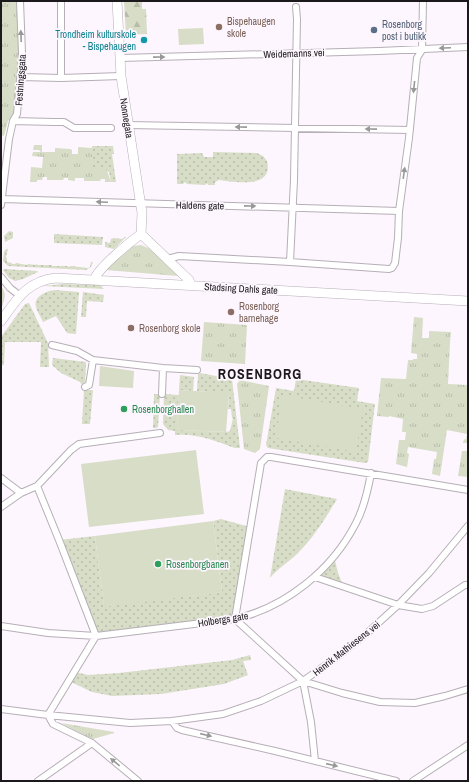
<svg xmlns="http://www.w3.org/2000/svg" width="469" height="782" font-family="'Archivo Narrow',sans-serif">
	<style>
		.grass { fill: url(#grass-dots) }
		.forest { fill: url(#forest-firs) }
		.park { fill: url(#park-tufts) }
		.pitch { fill: #d7ddc6 }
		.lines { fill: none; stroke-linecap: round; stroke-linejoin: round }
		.street-casing { stroke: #b6afb6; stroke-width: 8 }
		.secondary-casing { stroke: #b6afb6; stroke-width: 10 }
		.street { stroke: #fff; stroke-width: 6 }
		.secondary { stroke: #fff; stroke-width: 9 }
		.oneway { fill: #989898 }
		.education-dot { fill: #8d6e63; stroke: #fdf6fe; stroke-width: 1.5 }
		.service-dot { fill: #5c6f8a; stroke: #fdf6fe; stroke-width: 1.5 }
		.culture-dot { fill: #0f9aa8; stroke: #fdf6fe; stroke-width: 1.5 }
		.leisure-dot { fill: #2e9e5b; stroke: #fdf6fe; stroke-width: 1.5 }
		.labels { text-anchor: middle; stroke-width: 3.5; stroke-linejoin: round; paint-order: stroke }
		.education-label { font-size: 10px; fill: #785e54; stroke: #fdf6fe; text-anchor: start }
		.service-label { font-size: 10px; fill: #4e5e75; stroke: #fdf6fe; text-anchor: start }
		.culture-label { font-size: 10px; fill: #0d838f; stroke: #fdf6fe; text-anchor: end }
		.street-label { font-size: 10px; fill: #1b191b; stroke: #fdf6fe }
		.leisure-label { font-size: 10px; fill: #27864d; stroke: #fdf6fe; text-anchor: start }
		.district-label { font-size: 14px; font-weight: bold; letter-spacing: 1px; fill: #1b191b; stroke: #fdf6fe }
	</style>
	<defs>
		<pattern id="grass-dots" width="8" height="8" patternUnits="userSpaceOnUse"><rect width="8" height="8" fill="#d7ddc6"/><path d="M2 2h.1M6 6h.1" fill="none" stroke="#b8bdaa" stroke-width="1.8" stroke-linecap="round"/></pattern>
		<pattern id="forest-firs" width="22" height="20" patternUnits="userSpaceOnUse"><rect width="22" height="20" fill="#d7ddc6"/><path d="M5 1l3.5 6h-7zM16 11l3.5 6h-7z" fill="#b8bdaa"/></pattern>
		<pattern id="park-tufts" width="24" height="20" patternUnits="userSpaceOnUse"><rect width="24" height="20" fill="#d7ddc6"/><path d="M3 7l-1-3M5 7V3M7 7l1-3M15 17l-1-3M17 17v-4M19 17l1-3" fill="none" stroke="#b8bdaa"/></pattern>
	</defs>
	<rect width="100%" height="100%" fill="#fdf6fe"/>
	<path class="grass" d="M92 146H113L114 154H112L116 182H111L109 172 92 167Z
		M213 152 257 153 263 156 267 161C274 189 235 182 219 180L215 182V185H208L207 183 205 185 187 184 185 182 183 184H177V154L202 153 204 157H213Z
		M9 231 13 232V238L5 242 4 236Z
		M54 234 103 237 102 245 54 243Z
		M124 237H126L114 249 105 247V242L110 243 111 239 113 238 123 239Z
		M6 249H8L6 257 7 258V262L12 263V264H15L16 263 27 265 28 264 36 265V264L38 265H52V266H68V267L71 266 88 268 90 267 91 262H93L91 267 86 270 8 266 3 261 4 252Z
		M4 269 37 271 38 272 23 279 15 281 9 278 3 270Z
		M62 284 100 285 104 289 44 286Z
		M55 290 79 292 76 334 67 333 56 316 43 322C41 317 37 312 36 307 33 296 47 291 55 290Z
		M83 292 104 295 103 302 87 301 86 317H81Z
		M29 303 48 343 49 367H40L41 342H5L4 365H1V337L25 304Z
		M53 358 86 362 85 385H82L80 382 61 373 52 365Z
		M200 373 232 379 240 448H235C215 441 197 433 175 435V431L168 430 163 424 164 394 179 395 177 427 179 430 226 432 230 431 233 418H232L231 409H228L229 394 197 391 198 375Z
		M180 375 194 377 193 391 179 390Z
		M296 379 359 388 357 401 375 404 368 462 365 463 268 448 266 445 276 388 294 391Z
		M84 390H93L90 424H82Z
		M154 394H160L158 427 156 428H153Z
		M285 489 337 499C325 519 314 537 298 553 289 562 278 568 270 578Z
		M221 519 250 527 235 619 96 636 59 540 95 536 104 606 222 592 213 521Z
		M334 556 338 573 343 585 315 577Z
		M250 655 251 660 243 661 248 675 224 684 161 694 136 695 112 696 92 692 69 681 75 672 88 675 119 673 232 660Z"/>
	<path class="forest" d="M124 1H142V9H146L147 34 126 35Z"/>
	<path class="park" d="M1 1H14L20 4 21 70 15 113 8 121 4 136 1 135Z
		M34 145H42V152H55V148L70 149 72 150V154H78V147L92 148V167L106 168 111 182H105V179H101L100 181H84V178H75V181L68 180V178H64L63 180H47V177H43L42 180H37V182H30L31 167 42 168 43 157 32 156 33 152H41L39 150H33Z
		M141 245 150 249 177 273 178 276 106 270 133 246Z
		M1 286C7 293 5 300 1 308Z
		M414 317 423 318 422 338H429V331L451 332 450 342 448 384 468 385V443H463L464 439 466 440 467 434 447 430 440 476 432 474 434 459H436L437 452 408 447 407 453 409 454 407 467 396 464 399 440H405L406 432H402L403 419 389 416V417L377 416 381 378 406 379 408 360H413V359H417V354L411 353Z
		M204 322 247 325 245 364 201 361Z
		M240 380 269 386 260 449 255 453 244 449 237 384Z
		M468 446V477L458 476 462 451H467Z
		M61 723 114 732V733L93 739 90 738Z"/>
	<path class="pitch" d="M203 28 204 44 179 45 178 29Z
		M100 366 134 371 133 388 99 386Z
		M179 390 229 393 226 432 179 430 177 427Z
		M282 395 363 409 356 452 276 438Z
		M196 450 204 514 89 527 81 464Z
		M213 521 222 592 104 607 95 536Z"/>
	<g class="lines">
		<g class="street-casing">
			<path id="street" d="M120 58 379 51 468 47
				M21 77 61 78 121 76
				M61 78V1
				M13 121 54 122H64L74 128H111
				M128 125 410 130
				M2 199 399 211
				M1 205 9 139 13 121 17 114 21 70 22 53 20 1
				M167 259 179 256 290 262 389 269 392 268 395 263 398 238 399 211 409 138 417 58 422 50 423 1
				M290 262 294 180 297 19 296 7
				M1 277 10 288 19 295
				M52 345 77 351 93 360 163 368 197 370
				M85 387 89 385 93 360
				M162 394 163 368
				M1 478 21 493
				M37 486 59 540 96 636 48 715
				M1 507 21 493 37 486 71 450 79 444 160 433
				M315 577 398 605 422 609 433 606 465 585H468
				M235 619 261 463 267 457H271L468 490
				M235 619 303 681 342 693 380 702 415 703 445 696 468 689
				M1 626 48 633 96 636 235 619C286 607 332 570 356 523 364 508 368 490 371 473
				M303 681 311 722 315 761
				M1 709 48 715 130 723 172 721 223 714 261 701 303 681 340 655 365 635 398 605 429 573 468 526
				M48 715 53 724 92 743 138 781
				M172 721 177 728 182 730 275 751 396 781
				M38 781 92 743
				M413 781 468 745"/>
		</g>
		<g class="secondary-casing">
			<path id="secondary" d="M117 1 121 76 142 213 141 234 189 280 191 285
				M94 280C98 268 130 242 141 234
				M1 321C17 299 27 281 56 278L468 301"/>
		</g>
		<use href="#street" class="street"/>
		<use href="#secondary" class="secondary"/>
	</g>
	<defs><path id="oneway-solid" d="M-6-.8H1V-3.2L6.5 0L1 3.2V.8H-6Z"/></defs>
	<g class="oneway">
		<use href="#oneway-solid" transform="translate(21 36) rotate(-92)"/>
		<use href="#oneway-solid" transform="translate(445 48) rotate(177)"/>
		<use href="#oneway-solid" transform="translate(159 57) rotate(-1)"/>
		<use href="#oneway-solid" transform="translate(414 87) rotate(96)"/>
		<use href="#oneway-solid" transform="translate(241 127) rotate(-179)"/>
		<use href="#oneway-solid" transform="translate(371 129) rotate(-179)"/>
		<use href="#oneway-solid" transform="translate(404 173) rotate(-82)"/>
		<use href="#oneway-solid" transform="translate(102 202) rotate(-178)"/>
		<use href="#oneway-solid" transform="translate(250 206) rotate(1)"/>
		<use href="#oneway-solid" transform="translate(206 735) rotate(13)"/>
		<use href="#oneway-solid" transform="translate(115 762) rotate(-141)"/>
		<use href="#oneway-solid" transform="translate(332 765) rotate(13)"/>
	</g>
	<g class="education-dot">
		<circle cx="219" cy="27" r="4"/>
		<circle cx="231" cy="312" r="4"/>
		<circle cx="131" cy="328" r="4"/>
	</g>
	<circle class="service-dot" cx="374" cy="30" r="4"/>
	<circle class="culture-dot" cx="144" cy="40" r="4"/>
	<g class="leisure-dot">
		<circle cx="124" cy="409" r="4"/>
		<circle cx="158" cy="564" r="4"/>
	</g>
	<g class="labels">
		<g class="education-label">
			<text x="227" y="25">Bispehaugen<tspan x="227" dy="12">skole</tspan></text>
			<text x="239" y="310">Rosenborg<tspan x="239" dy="12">barnehage</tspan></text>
			<text x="139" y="332">Rosenborg skole</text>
		</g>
		<g class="service-label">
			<text x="382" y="28">Rosenborg<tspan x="382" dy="12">post i butikk</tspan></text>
		</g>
		<g class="culture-label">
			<text x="136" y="38">Trondheim kulturskole<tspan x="136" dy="12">- Bispehaugen</tspan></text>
		</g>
		<g class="street-label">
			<text transform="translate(294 53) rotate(-2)" y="4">Weidemanns vei</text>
			<text transform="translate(20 80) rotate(-86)" y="4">Festningsgata</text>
			<text transform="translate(127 118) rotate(81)" y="4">Nonnegata</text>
			<text transform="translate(200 205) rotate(1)" y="4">Haldens gate</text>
			<text transform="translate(241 288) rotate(3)" y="4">Stadsing Dahls gate</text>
			<text transform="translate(223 619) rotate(-9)" y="4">Holbergs gate</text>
			<text transform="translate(346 648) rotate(-38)" y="4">Henrik Mathiesens vei</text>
		</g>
		<g class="leisure-label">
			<text x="132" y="413">Rosenborghallen</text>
			<text x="166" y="568">Rosenborgbanen</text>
		</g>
		<g class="district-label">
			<text x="260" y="379">ROSENBORG</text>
		</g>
	</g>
	<rect width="469" height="782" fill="none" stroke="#1b191b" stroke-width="4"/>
</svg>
